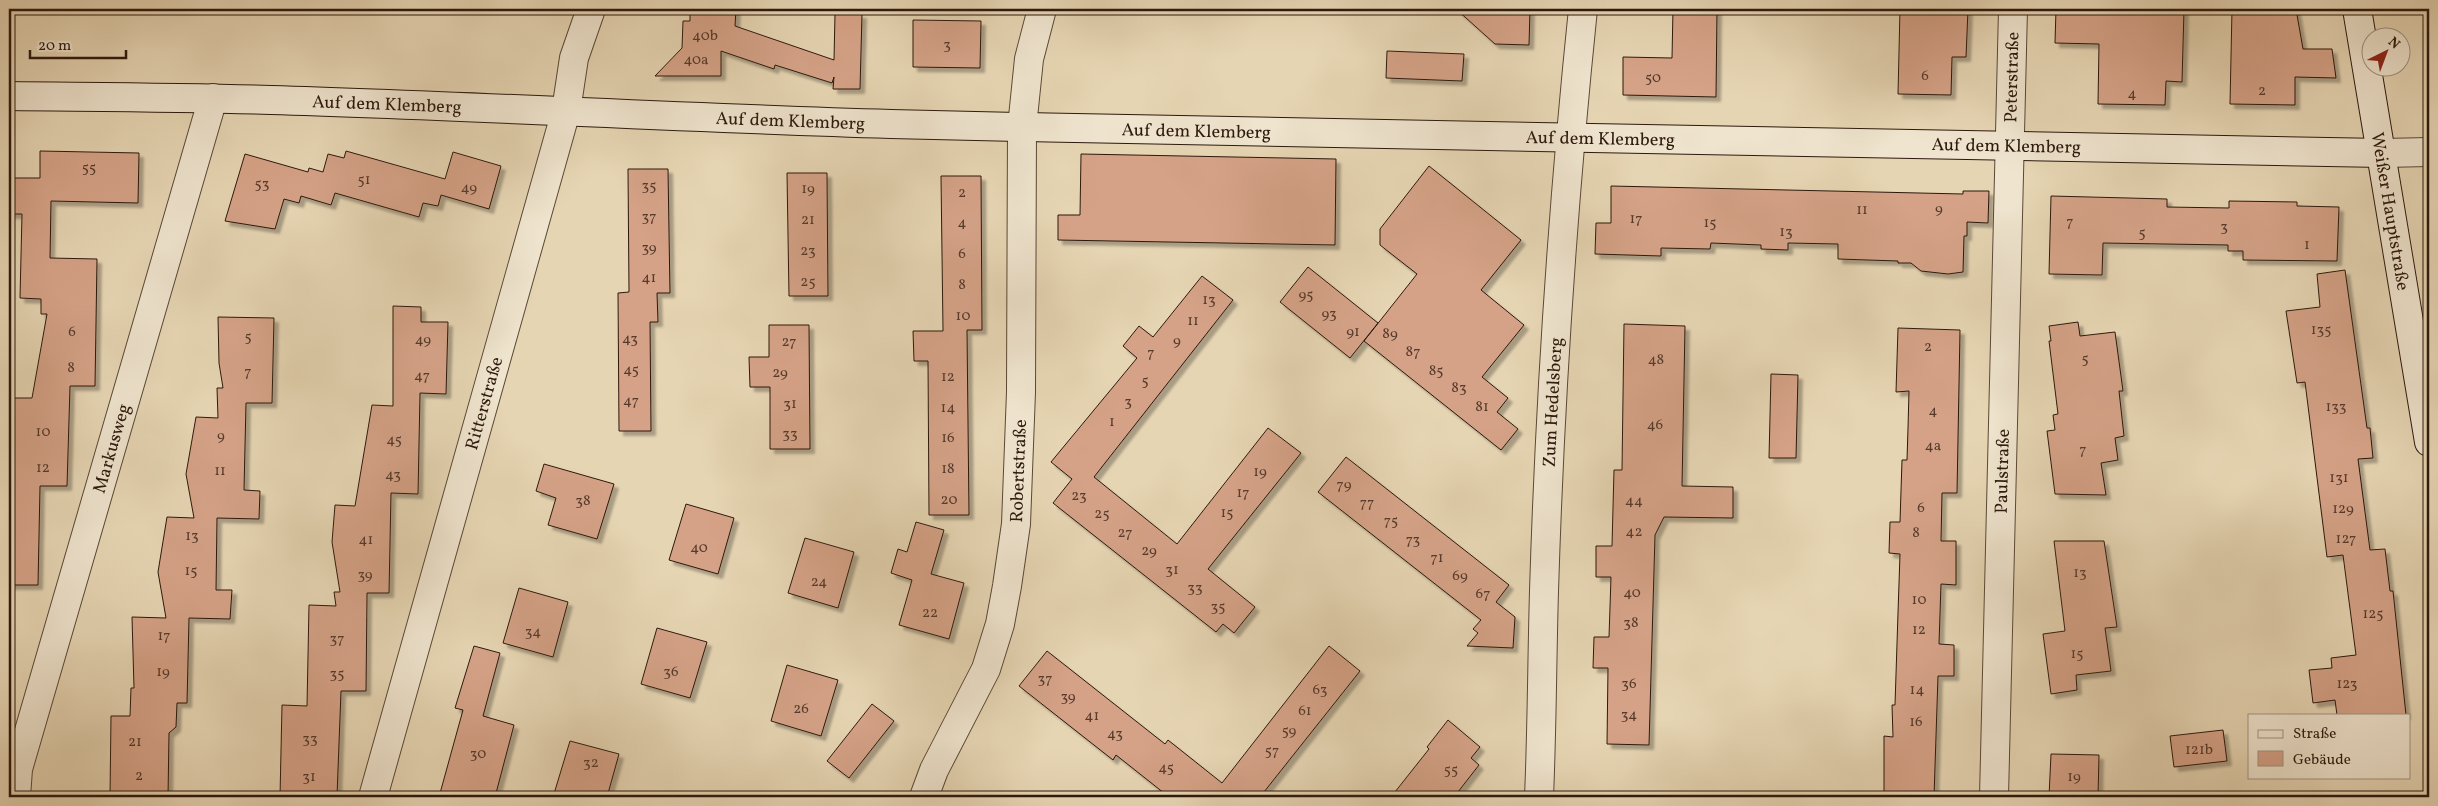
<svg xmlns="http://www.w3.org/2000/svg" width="2438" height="806" font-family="Vollkorn,serif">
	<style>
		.building { fill: #d5a287; stroke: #2c190d; filter: url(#shadow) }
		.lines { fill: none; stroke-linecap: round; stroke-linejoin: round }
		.street-casing { stroke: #5a4836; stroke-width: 30 }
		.secondary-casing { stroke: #2c190d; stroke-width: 30 }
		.street { stroke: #efe4ce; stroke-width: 28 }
		.secondary { stroke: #efe4ce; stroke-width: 28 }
		.labels { text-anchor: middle; stroke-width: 5; stroke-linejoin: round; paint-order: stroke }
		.number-label { font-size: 15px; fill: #563b2c }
		.street-label { font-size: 18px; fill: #2c190d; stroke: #efe4ce }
	</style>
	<defs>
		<filter id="shadow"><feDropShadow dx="4.5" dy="4.5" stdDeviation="1" flood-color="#0004"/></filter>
	</defs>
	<rect width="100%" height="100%" fill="#e6d5b3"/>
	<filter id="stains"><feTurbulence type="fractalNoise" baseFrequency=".004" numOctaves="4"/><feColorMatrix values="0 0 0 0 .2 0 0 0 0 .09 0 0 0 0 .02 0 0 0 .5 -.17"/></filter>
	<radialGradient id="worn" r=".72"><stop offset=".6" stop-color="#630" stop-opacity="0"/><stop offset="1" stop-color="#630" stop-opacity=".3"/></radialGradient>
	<path class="building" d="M690 9H736L735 26 834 60 835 14H862L860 89H833L834 77 832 83 775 65 774 69 721 51V76H655L682 48 683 21H690Z
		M1456 9H1530L1529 45 1495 44Z
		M1673 9H1717L1716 97 1623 95V57L1672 58Z
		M1900 9H1968L1966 57H1952L1951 95 1898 94Z
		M2056 9H2184L2182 82 2166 81 2165 105 2098 104 2099 44 2055 43Z
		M2232 9H2296L2303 49H2332L2336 78 2295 77V105L2230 104Z
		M913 20 981 21 980 68 913 67Z
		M1387 51 1464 54 1462 81 1386 78Z
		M40 151 139 153 138 203 51 201 50 258 97 259 95 386H70L67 486H40L38 585H9V498L12 499 13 484V398H32L47 314H41V299L20 298 22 214H9V178H40Z
		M346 151 445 179 453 152 501 166 489 209 441 195 438 206 423 203 419 217 335 193 331 205 301 196 299 203 284 199 275 229 225 221 245 154 308 172 309 168 323 172 328 154 344 158Z
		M1081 154 1336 159 1335 245 1058 240V215H1080Z
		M1429 166 1521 240 1481 290 1524 325 1482 377 1508 398 1497 412 1518 429 1501 450 1364 341 1417 274 1380 245V229Z
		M628 169H668L670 293H657L658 322H650L651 431H619L618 293 629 292Z
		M787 173H827L828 296H789Z
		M941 176H981L982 330H967L969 515H929L928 361H914L913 331H943Z
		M1611 186 1963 194V191H1989L1988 223 1967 222V236H1964L1963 272 1948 274 1921 271 1911 263H1898V261L1838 259V244L1788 243V250L1761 249V245L1711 243 1710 249 1661 248V256L1595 254 1596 223H1611Z
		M2051 196 2167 199V207L2229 208V201L2297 202V206L2339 207 2337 261 2243 260V251H2228V245L2103 243 2102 275 2049 274Z
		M1308 267 1378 323 1350 358 1280 302Z
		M2345 270 2367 428H2370L2373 458 2358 459 2370 550 2385 549 2390 591H2393L2406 715H2337L2335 700 2313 703 2309 670 2332 668 2331 658 2356 655 2343 555 2327 557 2305 382 2297 383 2286 311 2320 307 2317 274Z
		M1202 276 1233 300 1094 477 1177 544 1268 428 1301 453 1208 569 1255 607 1234 633 1223 624 1216 632 1053 503 1072 479 1051 462 1137 358 1123 346 1139 326 1153 337Z
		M393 306 421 307V322H448L446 394 420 393 418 494 391 493 389 593H367L366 691H341L337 796 280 797 282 705 307 706 309 605 336 606 334 592H340L332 542 335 505 355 506 372 405 393 406Z
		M218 317 274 318 272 403H246L244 490 260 491 259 519 217 518 216 590H232L230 619 189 618 187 703H177L176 727 169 733 168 797H110L111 716H130L131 688H134L132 617 166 618 158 572 167 517 194 518 186 474 196 417 218 418 217 388H223L219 363Z
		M2078 322 2080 336 2115 332 2123 391H2119L2124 436 2115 438 2118 460 2101 463 2106 495 2055 494 2047 431 2055 430 2053 415 2058 414 2049 341H2051L2049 326Z
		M1624 324 1685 326 1682 486 1733 487V518L1664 517 1655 535 1649 745 1607 744 1608 668H1593L1594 637H1609L1611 577H1596V546H1612L1614 470H1622Z
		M769 325H809L810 449H770V387H750L749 357H769Z
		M1898 328 1960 330 1957 493H1942L1941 541H1956V585L1941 584 1939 644 1954 645V676H1938L1934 797H1884V736L1893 737 1892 705H1895L1898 613 1900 554 1889 553 1890 522H1900L1902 460H1907L1908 428 1909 391 1896 392Z
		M1771 374 1798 375 1796 458H1769Z
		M1346 457 1509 585 1496 602 1515 617 1513 648 1467 646 1478 633 1473 629 1481 620 1318 492Z
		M544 464 614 484 597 539 548 525 556 498 536 491Z
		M686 504 734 518 718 574 669 560Z
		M916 522 944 530 931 574 964 583 949 639 899 625 912 580 891 573 898 549 907 552Z
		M805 538 854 552 838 608 788 593Z
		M2054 541H2104L2117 627 2105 628 2111 671 2076 675 2077 690 2051 694 2043 634 2065 631Z
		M519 588 568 602 553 657 503 643Z
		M657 628 707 642 690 698 641 684Z
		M474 646 500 653 483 716 514 725 495 797H439L463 710 455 708Z
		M1329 646 1360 671 1260 797H1169L1116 755 1113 760 1019 686 1047 651 1165 744 1168 740 1222 783Z
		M787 665 838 680 821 736 771 721Z
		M872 704 894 721 849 778 827 761Z
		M1448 720 1480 747 1471 758 1479 765 1454 797H1391L1429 749 1427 747Z
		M2223 730 2227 761 2174 767 2170 736Z
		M570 741 619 754 607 797H553Z
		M2051 754 2099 755 2098 797H2049Z"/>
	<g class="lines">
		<g class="street-casing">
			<g id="street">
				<path d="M2383 153 2429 152"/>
				<path id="s1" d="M16 797 18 769 213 98"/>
				<path id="s2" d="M373 797 566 111 574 58 591 9"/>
				<path id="s3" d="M924 797 934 770 986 669 1000 624 1007 586 1016 524 1021 392 1022 127 1029 59 1042 9"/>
				<path id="s4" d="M1539 797C1542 728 1542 660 1544 591 1550 396 1563 202 1583 9"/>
				<path id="s5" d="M1994 797 2013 9"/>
			</g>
		</g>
		<g class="secondary-casing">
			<g id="secondary">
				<path id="s6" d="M2357 9 2429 442"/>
				<path id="s7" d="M9 96C96 97 184 97 271 100 478 106 684 118 891 124 1388 136 1885 142 2383 153"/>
			</g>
		</g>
		<use href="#street" class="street"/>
		<use href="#secondary" class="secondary"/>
	</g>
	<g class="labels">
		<g class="number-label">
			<text x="705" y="40">40b</text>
			<text x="947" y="49">3</text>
			<text x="696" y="64">40a</text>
			<text x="1925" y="80">6</text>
			<text x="1653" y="82">50</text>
			<text x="2262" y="95">2</text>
			<text x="2132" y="98">4</text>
			<text x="89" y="172">55</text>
			<text x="364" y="184">51</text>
			<text x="262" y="188">53</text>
			<text x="649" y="190">35</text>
			<text x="469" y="192">49</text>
			<text x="808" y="193">19</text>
			<text x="962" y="197">2</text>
			<text x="1939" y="213">9</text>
			<text x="1862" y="214">11</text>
			<text x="649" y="221">37</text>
			<text x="1636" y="223">17</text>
			<text x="808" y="224">21</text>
			<text x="2070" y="226">7</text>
			<text x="962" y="227">4</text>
			<text x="1710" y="227">15</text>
			<text x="2224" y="231">3</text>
			<text x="1786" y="236">13</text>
			<text x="2142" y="237">5</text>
			<text x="2307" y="249">1</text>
			<text x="649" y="252">39</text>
			<text x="808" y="255">23</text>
			<text x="962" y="258">6</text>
			<text x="649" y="282">41</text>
			<text x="808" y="286">25</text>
			<text x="962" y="289">8</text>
			<text x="1306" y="299">95</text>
			<text x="1209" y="304">13</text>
			<text x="1329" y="318">93</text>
			<text x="963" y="320">10</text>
			<text x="1193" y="325">11</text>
			<text x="2321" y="334">135</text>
			<text x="72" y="336">6</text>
			<text x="1353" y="336">91</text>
			<text x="1390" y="338">89</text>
			<text x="248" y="341">5</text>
			<text x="630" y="343">43</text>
			<text x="423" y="344">49</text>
			<text x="1177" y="345">9</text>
			<text x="789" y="346">27</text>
			<text x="1928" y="351">2</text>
			<text x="1413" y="356">87</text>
			<text x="1151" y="357">7</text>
			<text x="2085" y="363">5</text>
			<text x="1656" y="364">48</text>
			<text x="71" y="372">8</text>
			<text x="631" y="374">45</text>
			<text x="1436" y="375">85</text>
			<text x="248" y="376">7</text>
			<text x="780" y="377">29</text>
			<text x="422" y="380">47</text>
			<text x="948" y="381">12</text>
			<text x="1145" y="385">5</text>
			<text x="1459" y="392">83</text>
			<text x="631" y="405">47</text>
			<text x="1128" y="406">3</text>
			<text x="790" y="408">31</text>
			<text x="1482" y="411">81</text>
			<text x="2336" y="411">133</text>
			<text x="948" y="412">14</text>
			<text x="1933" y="415">4</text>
			<text x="1112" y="426">1</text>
			<text x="1655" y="429">46</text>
			<text x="43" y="436">10</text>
			<text x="790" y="438">33</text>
			<text x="221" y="440">9</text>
			<text x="948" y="442">16</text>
			<text x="394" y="444">45</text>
			<text x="1933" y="450">4a</text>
			<text x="2083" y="454">7</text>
			<text x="43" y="472">12</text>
			<text x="948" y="473">18</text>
			<text x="220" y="475">11</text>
			<text x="1260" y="476">19</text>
			<text x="393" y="479">43</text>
			<text x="2339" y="482">131</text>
			<text x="1344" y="489">79</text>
			<text x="1243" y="497">17</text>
			<text x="1079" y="500">23</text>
			<text x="949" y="504">20</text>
			<text x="583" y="505">38</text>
			<text x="1634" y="505">44</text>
			<text x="1367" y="507">77</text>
			<text x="1921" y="512">6</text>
			<text x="2343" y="513">129</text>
			<text x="1227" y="517">15</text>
			<text x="1102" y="518">25</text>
			<text x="1391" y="525">75</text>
			<text x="1634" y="536">42</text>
			<text x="1125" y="537">27</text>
			<text x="1916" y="537">8</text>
			<text x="192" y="540">13</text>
			<text x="2346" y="543">127</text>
			<text x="366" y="544">41</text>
			<text x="1413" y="544">73</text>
			<text x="699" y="552">40</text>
			<text x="1149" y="555">29</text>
			<text x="1437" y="562">71</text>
			<text x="1172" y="574">31</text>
			<text x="191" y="575">15</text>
			<text x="2080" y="577">13</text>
			<text x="365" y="579">39</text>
			<text x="1460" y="580">69</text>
			<text x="819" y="586">24</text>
			<text x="1195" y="592">33</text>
			<text x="1632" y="597">40</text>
			<text x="1483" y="598">67</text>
			<text x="1919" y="604">10</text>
			<text x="1218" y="611">35</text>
			<text x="930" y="617">22</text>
			<text x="2373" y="618">125</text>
			<text x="1631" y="627">38</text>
			<text x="1919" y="634">12</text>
			<text x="533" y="636">34</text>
			<text x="164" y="640">17</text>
			<text x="337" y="643">37</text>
			<text x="2077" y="658">15</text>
			<text x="163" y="676">19</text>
			<text x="671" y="676">36</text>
			<text x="337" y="678">35</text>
			<text x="1045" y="683">37</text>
			<text x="1629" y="688">36</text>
			<text x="2347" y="688">123</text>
			<text x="1320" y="694">63</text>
			<text x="1917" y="694">14</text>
			<text x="1068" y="701">39</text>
			<text x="801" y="713">26</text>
			<text x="1305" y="715">61</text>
			<text x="1629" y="719">34</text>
			<text x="1092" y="720">41</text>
			<text x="1916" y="726">16</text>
			<text x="1289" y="735">59</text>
			<text x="1115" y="738">43</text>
			<text x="310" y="743">33</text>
			<text x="135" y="746">21</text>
			<text x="2199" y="754">121b</text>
			<text x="1272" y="755">57</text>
			<text x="478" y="758">30</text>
			<text x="591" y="767">32</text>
			<text x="1166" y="772">45</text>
			<text x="1451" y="774">55</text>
			<text x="139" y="780">2</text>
			<text x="309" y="781">31</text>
			<text x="2074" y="781">19</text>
		</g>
		<g class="street-label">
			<text dy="6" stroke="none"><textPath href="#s5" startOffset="720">Peterstraße</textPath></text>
			<text dy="6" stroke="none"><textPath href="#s7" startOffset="378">Auf dem Klemberg</textPath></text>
			<text dy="6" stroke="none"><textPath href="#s7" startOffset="782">Auf dem Klemberg</textPath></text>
			<text dy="6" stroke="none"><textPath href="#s7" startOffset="1188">Auf dem Klemberg</textPath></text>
			<text dy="6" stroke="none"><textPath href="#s7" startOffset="1592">Auf dem Klemberg</textPath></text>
			<text dy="6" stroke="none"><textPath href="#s7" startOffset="1998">Auf dem Klemberg</textPath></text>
			<text dy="6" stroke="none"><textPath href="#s6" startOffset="205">Weißer Hauptstraße</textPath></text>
			<text dy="6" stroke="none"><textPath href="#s2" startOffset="409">Ritterstraße</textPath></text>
			<text dy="6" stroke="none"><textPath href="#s4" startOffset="395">Zum Hedelsberg</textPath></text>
			<text dy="6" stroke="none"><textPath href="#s1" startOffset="362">Markusweg</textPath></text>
			<text dy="6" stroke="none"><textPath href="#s3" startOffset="344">Robertstraße</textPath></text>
			<text dy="6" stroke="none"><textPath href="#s5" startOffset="326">Paulstraße</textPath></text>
		</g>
	</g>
	<rect width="2438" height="806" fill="none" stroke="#e6d5b3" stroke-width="30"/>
	<rect x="10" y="10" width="2418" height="786" fill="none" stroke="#2c190d" stroke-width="2.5"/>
	<rect x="15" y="15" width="2408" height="776" fill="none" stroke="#2c190d"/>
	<rect x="2248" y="714" width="162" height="65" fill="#efe4ce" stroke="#a19381"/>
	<rect x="2258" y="730" width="25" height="8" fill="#efe4ce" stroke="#a19381"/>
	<text x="2293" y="738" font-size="15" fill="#2c190d">Straße</text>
	<rect x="2258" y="751" width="25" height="15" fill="#d5a287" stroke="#a19381"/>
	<text x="2293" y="764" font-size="15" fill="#2c190d">Gebäude</text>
	<g transform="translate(2386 52) rotate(42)"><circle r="24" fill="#efe4ce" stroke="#a19381"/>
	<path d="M0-4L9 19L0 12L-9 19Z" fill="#8f2418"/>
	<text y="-8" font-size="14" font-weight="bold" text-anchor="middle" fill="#2c190d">N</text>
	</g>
	<path d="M30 50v8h96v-8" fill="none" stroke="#2c190d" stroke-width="2.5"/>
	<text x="38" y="50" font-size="15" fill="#2c190d" stroke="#efe4ce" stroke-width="4" paint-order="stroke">20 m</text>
	<rect width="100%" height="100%" filter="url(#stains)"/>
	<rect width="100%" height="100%" fill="url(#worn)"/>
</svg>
